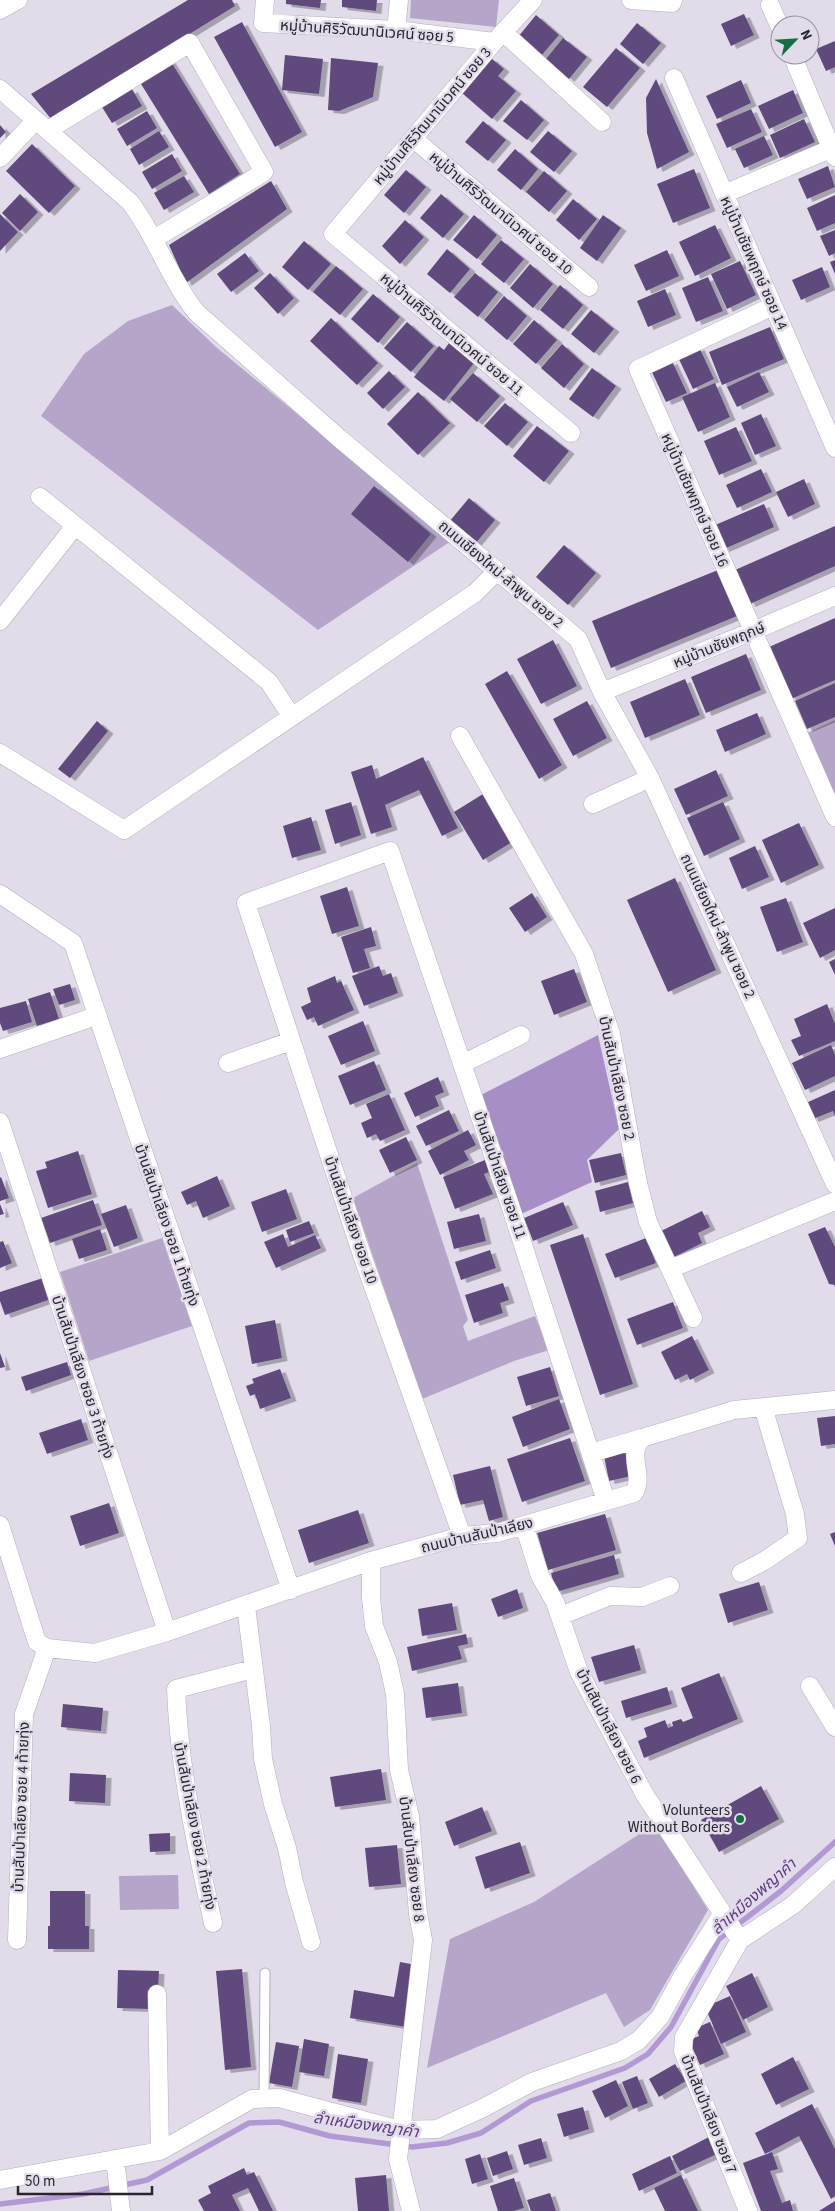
<svg xmlns="http://www.w3.org/2000/svg" width="835" height="2211" font-family="'Source Sans 3','Noto Sans Thai',sans-serif">
	<style>
		.green { fill: #b5a6c9 }
		.forest { fill: #a88ec7 }
		.lines { fill: none; stroke-linecap: round; stroke-linejoin: round }
		.stream { stroke: #b399d3; stroke-width: 5.5 }
		.building { fill: #61487d; filter: url(#shadow) }
		.lane-casing { stroke: #b4aebc; stroke-width: 11 }
		.street-casing { stroke: #b4aebc; stroke-width: 19 }
		.lane { stroke: #fff; stroke-width: 9 }
		.street { stroke: #fff; stroke-width: 18 }
		.poi-dot { fill: #156e42; stroke: #e1dbea; stroke-width: 2 }
		.labels { text-anchor: middle; stroke-width: 5; stroke-linejoin: round; paint-order: stroke }
		.street-label { font-size: 15px; fill: #28262b; stroke: #e1dbea }
		.poi-label { font-size: 15px; fill: #28262b; stroke: #e1dbea; text-anchor: end }
		.water-label { font-size: 16px; font-style: italic; fill: #603c83; stroke: #e1dbea }
	</style>
	<defs>
		<filter id="shadow"><feDropShadow dx="5.5" dy="3" stdDeviation="0" flood-color="#0004"/></filter>
	</defs>
	<rect width="100%" height="100%" fill="#e1dbea"/>
	<path class="green" d="M411 0H499L496 27 410 18Z
		M172 305 216 347 451 541 318 630 41 416 84 354 128 321Z
		M835 720V808L803 735Z
		M417 1163 468 1320 463 1326 468 1341 535 1316 549 1350 514 1361 422 1399 353 1198Z
		M162 1238 192 1326 89 1361 60 1272Z
		M655 1824 708 1910 650 2010 624 2027 606 1993 427 2068 450 1939 534 1902Z
		M178 1875 179 1909 120 1910 119 1876Z"/>
	<path class="forest" d="M598 1035 619 1129 587 1160 592 1182 521 1214 479 1096Z"/>
	<g class="lines">
		<path class="stream" d="M0 2204 83 2194 147 2180 249 2123 279 2122 330 2136 412 2147 447 2143 481 2133 531 2101 625 2068 648 2054 671 2027 719 1939 781 1891 835 1842"/>
	</g>
	<path class="building" d="M188 0H232L235 6 51 119 31 94Z
		M286 0H321L320 8 286 4Z
		M342 0H377L376 11 342 7Z
		M744 14 754 35 731 46 721 24Z
		M536 15 559 35 541 56 518 37Z
		M242 22 302 132 275 147 214 37Z
		M637 23 661 43 643 64 620 44Z
		M563 38 587 57 569 79 546 59Z
		M835 41V67L826 71 816 49Z
		M616 48 640 68 607 107 583 87Z
		M285 55 323 59 319 94 282 90Z
		M331 58 378 63 373 97 339 111 328 110Z
		M491 58 504 69 498 76 516 91 492 119 462 93Z
		M170 60 240 174 209 194 138 79Z
		M656 79 689 152 657 169 647 133 646 98Z
		M741 80 751 103 717 119 706 96Z
		M132 89 142 106 112 123 102 107Z
		M793 90 803 113 769 129 758 106Z
		M521 100 544 120 527 140 503 121Z
		M751 109 762 132 727 148 716 124Z
		M147 111 157 128 127 146 117 129Z
		M804 119 815 142 780 158 770 135Z
		M483 121 506 140 488 161 465 142Z
		M0 125 6 132 0 138Z
		M159 131 169 147 139 165 130 149Z
		M548 131 572 151 554 172 530 152Z
		M764 136 773 155 744 168 735 149Z
		M32 144 75 186 49 213 6 171Z
		M515 149 538 169 521 190 497 170Z
		M172 154 182 171 152 189 142 172Z
		M828 166 835 187 807 199 798 179Z
		M694 169 710 208 673 223 657 184Z
		M406 170 426 187 404 213 384 195Z
		M544 171 567 191 549 212 526 192Z
		M184 176 194 192 164 210 154 193Z
		M271 181 287 209 186 283 169 245Z
		M20 194 38 212 20 231 2 213Z
		M441 194 464 214 443 238 420 218Z
		M835 195V223L817 231 807 208Z
		M573 199 597 219 579 240 556 220Z
		M0 214 18 232 0 251Z
		M474 215 497 235 477 259 453 240Z
		M603 215 621 228 597 261 580 248Z
		M405 220 424 237 400 264 382 246Z
		M715 225 731 258 695 276 679 242Z
		M835 230V253L829 256 820 236Z
		M501 240 524 259 504 283 481 264Z
		M304 241 331 264 308 290 282 267Z
		M447 249 470 269 450 293 427 274Z
		M667 250 679 276 646 291 634 265Z
		M245 253 259 271 231 292 217 274Z
		M835 260V274L830 262Z
		M740 261 756 295 727 309 711 274Z
		M530 264 553 284 533 308 510 288Z
		M336 266 363 289 340 315 313 292Z
		M822 267 830 287 801 300 792 280Z
		M270 273 294 298 278 314 254 288Z
		M475 273 498 292 478 317 454 297Z
		M708 277 723 311 696 322 682 288Z
		M560 285 583 305 563 329 540 310Z
		M665 289 676 315 648 327 637 301Z
		M373 294 400 317 378 343 351 319Z
		M504 296 527 316 507 340 484 320Z
		M591 310 614 329 594 353 571 334Z
		M331 318 378 363 357 385 310 341Z
		M534 320 557 340 536 364 513 344Z
		M407 322 434 346 411 372 384 348Z
		M770 327 784 359 722 385 709 352Z
		M449 343 474 363 444 401 414 377 439 346 444 350Z
		M562 344 584 364 564 388 541 368Z
		M699 347 714 379 693 389 678 357Z
		M672 361 687 393 666 402 651 370Z
		M592 368 616 386 593 417 569 399Z
		M389 371 405 387 383 409 367 393Z
		M759 372 769 392 737 407 727 387Z
		M473 373 500 396 477 422 450 399Z
		M715 383 730 417 698 432 682 397Z
		M418 392 450 423 418 455 387 424Z
		M505 403 528 422 507 446 484 426Z
		M761 414 776 446 755 455 741 423Z
		M537 426 569 451 544 482 513 456Z
		M736 427 752 461 719 475 704 441Z
		M761 469 772 492 737 508 726 485Z
		M804 479 815 504 788 517 776 492Z
		M374 486 431 534 408 562 351 514Z
		M469 498 495 520 475 544 449 522Z
		M764 504 774 527 724 549 713 526Z
		M835 526V566L750 604 735 570Z
		M564 545 596 573 568 605 536 577Z
		M718 570 737 616 611 668 592 621Z
		M835 618V680L791 699 769 647Z
		M553 640 577 686 541 704 517 659Z
		M746 654 761 690 706 713 691 677Z
		M507 671 562 765 539 779 485 684Z
		M685 679 700 715 645 738 630 702Z
		M835 683V717L807 729 795 701Z
		M587 701 607 738 573 756 553 719Z
		M757 713 766 734 725 752 716 730Z
		M97 721 108 731 70 778 58 769Z
		M423 757 458 828 442 836 419 790 385 805 392 827 371 834 351 772 372 765 376 779Z
		M716 770 728 796 686 815 674 789Z
		M483 794 512 842 483 860 454 812Z
		M351 802 361 835 335 844 325 810Z
		M723 802 740 839 704 856 687 818Z
		M311 817 321 850 292 858 283 826Z
		M799 823 819 865 781 883 762 840Z
		M755 846 769 877 742 889 729 858Z
		M675 878 716 970 668 992 627 900Z
		M347 887 359 926 332 934 320 896Z
		M532 893 547 917 525 932 509 908Z
		M786 898 803 942 777 952 760 907Z
		M835 908V950L820 958 803 923Z
		M371 927 376 946 364 949 370 968 353 973 341 937Z
		M835 959V975L829 962Z
		M379 966 383 976 391 973 398 993 364 1006 352 976Z
		M574 969 587 1002 554 1015 541 981Z
		M335 976 337 983 341 981 354 1010 318 1026 314 1017 307 1020 301 1007 311 1002 307 988Z
		M70 984 75 1000 59 1005 53 989Z
		M50 992 59 1019 37 1026 28 999Z
		M26 1001 32 1022 3 1031 0 1023V1008Z
		M827 1004 835 1024V1041L799 1056 791 1040 801 1036 794 1019Z
		M363 1021 375 1051 341 1065 328 1036Z
		M831 1045 835 1055V1076L805 1090 792 1063Z
		M374 1061 386 1090 350 1105 338 1076Z
		M438 1077 444 1092 435 1096 439 1106 415 1117 404 1093Z
		M835 1090V1116L833 1111 813 1119 806 1103Z
		M389 1094 405 1130 380 1141 376 1134 367 1138 361 1123 372 1118 366 1104Z
		M449 1110 459 1131 426 1146 416 1126Z
		M468 1130 476 1145 464 1151 469 1160 440 1175 428 1151Z
		M406 1137 417 1160 390 1173 379 1150Z
		M78 1151 92 1194 48 1208 36 1171 47 1168 45 1162Z
		M621 1153 626 1175 595 1183 589 1160Z
		M485 1160 489 1172 484 1174 493 1194 455 1209 443 1177Z
		M217 1176 230 1206 203 1218 196 1201 187 1205 181 1192Z
		M1 1177 9 1198 0 1201V1178Z
		M628 1182 633 1203 600 1212 595 1191Z
		M286 1189 297 1219 262 1232 251 1202Z
		M93 1200 102 1225 50 1243 41 1218Z
		M563 1202 573 1225 533 1241 524 1218Z
		M0 1204 4 1214 0 1215Z
		M126 1205 138 1238 114 1247 101 1214Z
		M702 1211 710 1227 698 1233 702 1243 674 1257 661 1231Z
		M479 1214 486 1241 454 1249 447 1222Z
		M309 1221 314 1233 290 1242 286 1230Z
		M825 1227 835 1247V1285L829 1284 808 1234Z
		M100 1229 107 1250 79 1259 72 1239Z
		M283 1234 288 1247 315 1235 321 1248 276 1268 264 1242Z
		M583 1234 633 1384 600 1395 550 1245Z
		M646 1238 656 1263 615 1278 605 1254Z
		M3 1241 12 1263 0 1268V1242Z
		M490 1250 496 1268 461 1280 455 1262Z
		M43 1278 51 1299 5 1315 0 1301V1292Z
		M503 1283 509 1300 500 1303 503 1313 474 1323 465 1295Z
		M673 1302 683 1328 637 1345 627 1319Z
		M275 1320 282 1358 252 1364 245 1326Z
		M692 1336 709 1370 690 1380 687 1374 675 1380 661 1352Z
		M0 1353 5 1367 0 1368Z
		M67 1362 71 1375 26 1391 21 1377Z
		M550 1367 559 1396 526 1406 517 1377Z
		M280 1369 291 1398 260 1409 255 1394 250 1396 246 1386 254 1383 252 1379Z
		M559 1399 570 1429 523 1447 512 1417Z
		M835 1416V1444L821 1446 817 1418Z
		M81 1419 88 1440 47 1454 39 1433Z
		M570 1438 585 1481 522 1502 507 1459Z
		M625 1451 631 1476 609 1481 604 1456Z
		M490 1466 503 1517 489 1521 483 1500 460 1505 453 1475Z
		M109 1503 119 1533 80 1546 70 1516Z
		M358 1510 369 1543 309 1563 298 1530Z
		M605 1514 616 1550 548 1570 537 1533Z
		M835 1532V1546L830 1534Z
		M614 1555 619 1574 556 1592 551 1573Z
		M759 1582 768 1610 728 1623 719 1594Z
		M517 1589 523 1608 498 1617 491 1599Z
		M452 1603 457 1630 422 1636 418 1609Z
		M466 1634 468 1644 458 1646 462 1659 412 1671 407 1647Z
		M634 1645 641 1670 599 1682 591 1657Z
		M719 1673 738 1719 644 1758 638 1741 647 1737 644 1728 665 1720 668 1728 673 1726 672 1722 681 1719 683 1722 693 1718 681 1688Z
		M458 1683 462 1713 426 1718 422 1688Z
		M667 1687 672 1704 626 1718 621 1701Z
		M63 1704 103 1708 101 1731 61 1727Z
		M381 1769 386 1800 335 1807 330 1777Z
		M70 1773 106 1775 105 1803 69 1801Z
		M761 1786 779 1819 719 1852 701 1820Z
		M482 1807 492 1831 454 1846 445 1822Z
		M170 1833V1851L150 1852 149 1834Z
		M520 1842 530 1873 485 1889 475 1857Z
		M397 1845 401 1884 369 1887 365 1848Z
		M50 1891H85V1926H89V1949H48V1926H50Z
		M400 1962 416 1965 406 2027 350 2018 354 1990 394 1997Z
		M242 1969 251 2067 225 2070 216 1971Z
		M118 1970 159 1971 158 1990 149 1989V2009L117 2008Z
		M752 1973 768 2007 743 2020 726 1986Z
		M730 1996 746 2032 721 2044 705 2007Z
		M710 2022 724 2054 700 2065 689 2040 699 2036 696 2028Z
		M304 2039 329 2044 324 2076 299 2072Z
		M276 2042 299 2046 292 2087 269 2083Z
		M338 2054 368 2059 361 2103 332 2098Z
		M793 2057 809 2089 776 2105 761 2074Z
		M675 2064 686 2081 659 2097 649 2079Z
		M637 2076 648 2103 633 2109 622 2082Z
		M616 2080 628 2106 605 2118 592 2091Z
		M812 2104 835 2149V2196L831 2199 799 2136 765 2154 755 2133Z
		M583 2107 589 2129 564 2137 557 2114Z
		M709 2137 717 2154 680 2171 672 2156Z
		M541 2138 547 2158 524 2165 518 2145Z
		M507 2151 513 2169 493 2176 487 2158Z
		M772 2152 778 2169 770 2171 782 2203 790 2200 793 2211H761L743 2163Z
		M480 2154 488 2179 472 2184 465 2159Z
		M670 2156 677 2173 639 2191 632 2174Z
		M244 2168 247 2175 254 2172 273 2211H259L248 2188 232 2195 240 2211H204L198 2200 211 2193 208 2186Z
		M386 2175 389 2211H358L355 2178Z
		M681 2175 698 2211H665L654 2188Z
		M514 2178 524 2208 513 2211H498L490 2186Z
		M550 2193 556 2211H531L527 2200Z
		M835 2201V2211H819Z"/>
	<g class="lines">
		<g class="lane-casing">
			<path id="lane" d="M264 2098 265 1973"/>
		</g>
		<g class="street-casing">
			<path id="street" d="M265 0 263 23 396 30 494 42
				M533 0 494 42 333 234 571 433
				M631 0 672 3 673 0
				M770 5 780 27
				M0 10 18 0
				M396 30 399 0
				M503 32 602 122
				M792 55 835 157
				M674 78 835 448
				M0 89 130 202C156 236 169 278 196 312L339 438 578 639 602 692 650 778 835 1184
				M48 130 190 43 264 172 154 239
				M414 139 589 287
				M0 158 35 121
				M724 194 835 147
				M773 306 638 369 835 817
				M40 497 269 682 292 717
				M0 621 75 526
				M602 692 753 631 835 596
				M460 736 584 954 611 1034 638 1183 648 1222 693 1318
				M0 753 124 830 475 593 497 571
				M593 804 650 778
				M0 894 73 943 291 1590
				M0 1049 96 1016
				M228 1063 291 1041
				M462 1064 521 1035
				M0 1122 167 1632
				M670 1269 835 1201
				M591 1453 642 1438
				M0 1525 37 1642 47 1648 95 1653 167 1632 371 1561 462 1536 497 1533 634 1493C645 1475 626 1456 642 1438L734 1410 835 1400
				M524 1525 540 1576 555 1602 579 1672 645 1795 740 1940
				M462 1536 363 1258 246 903 390 851 512 1211 606 1501
				M371 1561V1598L374 1626 388 1662 395 1694 399 1770 410 1816 418 1914 423 1940 398 2159 411 2211
				M741 1573 764 1561 798 1538 795 1514 763 1407
				M246 1606 261 1726 263 1759 273 1804 287 1848 294 1882 311 1942
				M560 1616 610 1596 642 1597 670 1586
				M810 1686 835 1727
				M213 1923C196 1845 179 1768 176 1689L253 1669
				M17 1940 24 1714 47 1648
				M157 1994 160 2151
				M115 2159 121 2211
				M0 2180 160 2151 252 2099 279 2098 400 2130 437 2129 483 2108 532 2082 621 2051 639 2040 660 2017 682 1977 722 1914
				M748 2211 683 2051 684 2037 740 1940 793 1905 835 1867"/>
		</g>
		<use href="#lane" class="lane"/>
		<use href="#street" class="street"/>
	</g>
	<circle class="poi-dot" cx="740" cy="1819" r="5"/>
	<g class="labels">
		<g class="street-label">
			<text transform="translate(367 31) rotate(4)" y="5">หมู่บ้านศิริวัฒนานิเวศน์ ซอย 5</text>
			<text transform="translate(432 116) rotate(-50)" y="5">หมู่บ้านศิริวัฒนานิเวศน์ ซอย 3</text>
			<text transform="translate(501 213) rotate(40)" y="5">หมู่บ้านศิริวัฒนานิเวศน์ ซอย 10</text>
			<text transform="translate(754 263) rotate(66)" y="5">หมู่บ้านชัยพฤกษ์ ซอย 14</text>
			<text transform="translate(452 334) rotate(40)" y="5">หมู่บ้านศิริวัฒนานิเวศน์ ซอย 11</text>
			<text transform="translate(695 500) rotate(66)" y="5">หมู่บ้านชัยพฤกษ์ ซอย 16</text>
			<text transform="translate(501 574) rotate(40)" y="5">ถนนเชียงใหม่-ลำพูน ซอย 2</text>
			<text transform="translate(719 645) rotate(-22)" y="5">หมู่บ้านชัยพฤกษ์</text>
			<text transform="translate(718 926) rotate(65)" y="5">ถนนเชียงใหม่-ลำพูน ซอย 2</text>
			<text transform="translate(617 1078) rotate(78)" y="5">บ้านสันป่าเลียง ซอย 2</text>
			<text transform="translate(500 1175) rotate(71)" y="5">บ้านสันป่าเลียง ซอย 11</text>
			<text transform="translate(351 1220) rotate(71)" y="5">บ้านสันป่าเลียง ซอย 10</text>
			<text transform="translate(167 1225) rotate(71)" y="5">บ้านสันป่าเลียง ซอย 1 ท้ายทุ่ง</text>
			<text transform="translate(83 1377) rotate(72)" y="5">บ้านสันป่าเลียง ซอย 3 ท้ายทุ่ง</text>
			<text transform="translate(477 1535) rotate(-13)" y="5">ถนนบ้านสันป่าเลียง</text>
			<text transform="translate(609 1726) rotate(63)" y="5">บ้านสันป่าเลียง ซอย 6</text>
			<text transform="translate(21 1807) rotate(-88)" y="5">บ้านสันป่าเลียง ซอย 4 ท้ายทุ่ง</text>
			<text transform="translate(195 1826) rotate(79)" y="5">บ้านสันป่าเลียง ซอย 2 ท้ายทุ่ง</text>
			<text transform="translate(412 1859) rotate(83)" y="5">บ้านสันป่าเลียง ซอย 8</text>
			<text transform="translate(709 2114) rotate(68)" y="5">บ้านสันป่าเลียง ซอย 7</text>
		</g>
		<g class="poi-label">
			<text x="730" y="1815">Volunteers<tspan x="730" dy="17">Without Borders</tspan></text>
		</g>
		<g class="water-label">
			<text transform="translate(753 1896) rotate(-41)" y="6">ลำเหมืองพญาคำ</text>
			<text transform="translate(366 2124) rotate(8)" y="6">ลำเหมืองพญาคำ</text>
		</g>
	</g>
	<g transform="translate(795 40) rotate(65)"><circle r="24" fill="#e1dbea" stroke="#97939e"/>
	<path d="M0-4L9 19L0 12L-9 19Z" fill="#156e42"/>
	<text y="-8" font-size="14" font-weight="bold" text-anchor="middle" fill="#28262b">N</text>
	</g>
	<path d="M18 2186v8h134v-8" fill="none" stroke="#28262b" stroke-width="2.5"/>
	<text x="25" y="2186" font-size="15" fill="#28262b" stroke="#e1dbea" stroke-width="4" paint-order="stroke">50 m</text>
</svg>
